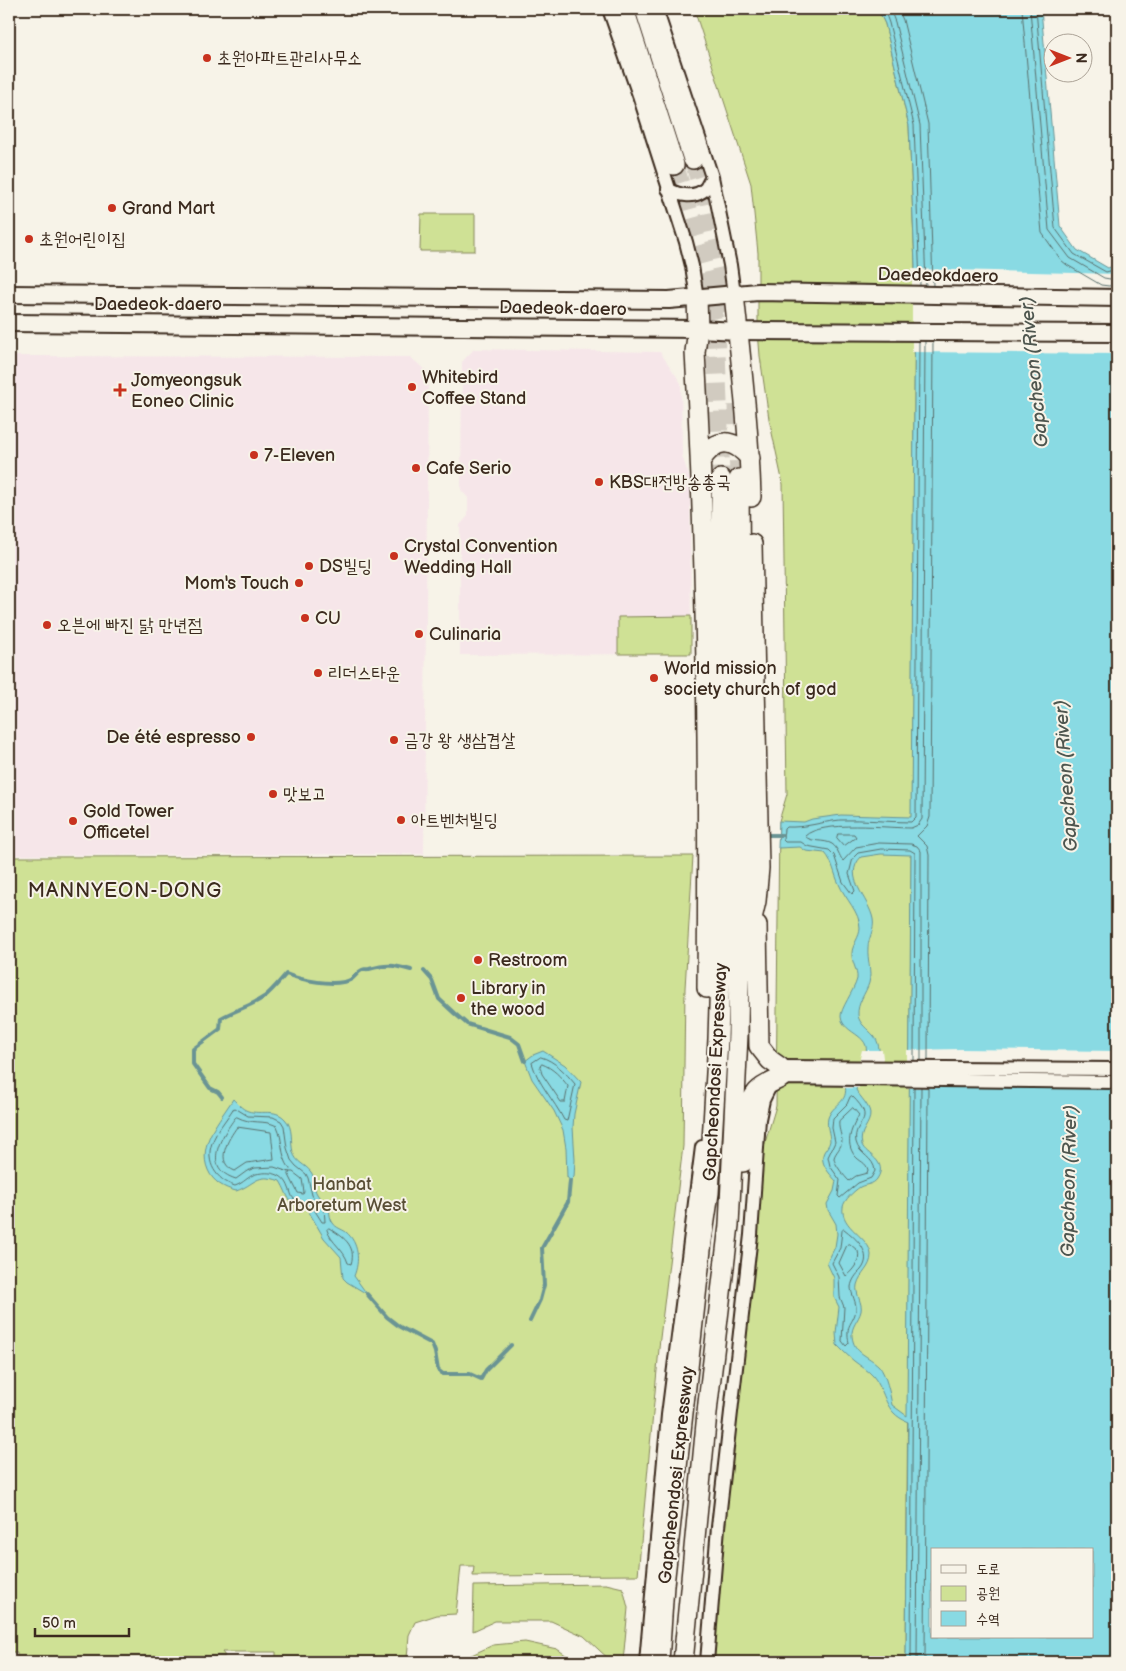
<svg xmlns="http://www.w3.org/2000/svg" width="1126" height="1671" font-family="'Balsamiq Sans','Poor Story',sans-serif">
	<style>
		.built { fill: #f6e6e9 }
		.green { fill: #cfe195; stroke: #85865a }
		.water { fill: #89dae3; stroke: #6a9494; fill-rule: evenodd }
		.pier { fill: #f7f3e8 }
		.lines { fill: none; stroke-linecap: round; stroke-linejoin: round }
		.shore { stroke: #5a706d; stroke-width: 1 }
		.stream { stroke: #6a9494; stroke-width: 4 }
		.highway-tunnel { stroke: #d1cbc0; stroke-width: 19; stroke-dasharray: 19 9; stroke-linecap: butt }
		.minor-casing { stroke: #3b2a1e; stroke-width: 16 }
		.major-casing { stroke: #3b2a1e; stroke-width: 20 }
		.highway-casing { stroke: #3b2a1e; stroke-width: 22 }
		.minor { stroke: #f7f3e8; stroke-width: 12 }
		.major { stroke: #f7f3e8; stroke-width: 16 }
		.highway { stroke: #f7f3e8; stroke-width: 19 }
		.poi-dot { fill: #c8321e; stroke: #f7f3e8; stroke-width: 2 }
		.labels { text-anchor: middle; stroke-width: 4; stroke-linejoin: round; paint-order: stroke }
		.poi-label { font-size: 18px; fill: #3b2a1e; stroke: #f7f3e8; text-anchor: start }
		.street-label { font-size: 18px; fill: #3b2a1e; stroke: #f7f3e8 }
		.park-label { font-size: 18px; fill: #594f36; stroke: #f7f3e8 }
		.water-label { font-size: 19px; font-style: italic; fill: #4e564f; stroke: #f7f3e8 }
		.quarter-label { font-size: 20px; letter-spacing: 1px; fill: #3b2a1e; stroke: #f7f3e8 }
	</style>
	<rect width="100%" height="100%" fill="#f7f3e8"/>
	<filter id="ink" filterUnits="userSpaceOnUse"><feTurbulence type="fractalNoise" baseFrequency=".02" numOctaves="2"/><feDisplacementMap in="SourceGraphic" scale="10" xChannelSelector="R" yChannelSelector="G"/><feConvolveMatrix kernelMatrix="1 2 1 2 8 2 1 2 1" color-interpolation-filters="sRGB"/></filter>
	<g filter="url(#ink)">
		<path class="built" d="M474 349 660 352 681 383 682 456 690 479 691 654 460 655V525L468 516V498L461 490 462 362Z
			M9 356 410 357 428 372 424 854 9 855Z"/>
		<path class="green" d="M694 9H878L885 24 909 126 915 265 906 1662H712L728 1460 745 1323 764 1146 776 1106 779 821 787 794 783 484 769 419 760 356 758 331V253L751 184Z
			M421 214H475V251H420Z
			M691 616V654H618V617Z
			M693 856 685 988 683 1146 660 1338 638 1575 473 1576 474 1566H461L456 1614 437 1615 415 1622 409 1635 407 1658 276 1657V1652H222L225 1656H17V1652H9V857Z
			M606 1584 623 1588 628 1608 623 1662H612L584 1636 551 1621H495L473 1631 474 1586Z
			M525 1642 557 1649 576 1662H459L463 1659 493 1645Z"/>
		<path class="water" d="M878 9H1041L1060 226 1077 250 1108 268 1117 264V1662H906L908 1422C883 1412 887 1393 873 1376 868 1370 860 1366 854 1361 848 1356 842 1350 837 1345L836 1333 839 1307 834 1297V1278L827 1263 835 1247 837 1234 836 1224 828 1210 827 1204 834 1191 836 1181C829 1173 819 1163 824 1152 826 1148 829 1146 830 1141 830 1133 826 1127 828 1118 833 1103 849 1104 845 1084 851 1076 858 1069 863 1060 877 1035 843 1035 841 1017 840 1009 854 991 857 979 858 970 851 962 852 953 852 945 860 937 860 928 860 912 845 899 839 884 834 874 833 862 825 853L806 851 800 847 778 848 779 821 804 822 812 819 841 815 911 817 915 265 909 126 885 24ZM881 854 911 855 907 1416 892 1405C890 1394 886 1374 879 1366 868 1355 854 1354 852 1336 851 1326 859 1320 861 1311 863 1303 855 1294 857 1285 860 1273 871 1268 871 1255 870 1237 840 1228 843 1207 844 1200 854 1191 860 1187 866 1184 873 1185 877 1179 889 1161 866 1155 862 1145 858 1131 871 1125 870 1113 869 1105 860 1097 856 1090L858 1083 880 1057C879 1050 879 1042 874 1036 868 1029 859 1024 858 1015 857 1003 866 993 869 983 872 972 867 959 868 948 868 938 875 930 873 919 869 898 842 877 861 857ZM932 1550H1092V1637H932Z
			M543 1051 565 1065 581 1082 574 1114 573 1127 575 1160 574 1177 570 1181 567 1177 566 1148 563 1130 554 1111 532 1079 525 1061 533 1055Z
			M233 1099C237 1103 242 1109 248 1111 261 1115 275 1108 285 1119 294 1128 290 1142 293 1152 296 1163 305 1164 311 1172 316 1179 313 1188 317 1194 319 1199 325 1200 328 1204 330 1210 329 1218 333 1223 336 1228 342 1229 346 1232 359 1243 360 1261 354 1276L367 1294 347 1282 343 1278 341 1257 324 1238 306 1207C285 1203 290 1197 280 1181 256 1172 255 1185 236 1191 224 1188 213 1182 208 1170 197 1144 220 1120 233 1099Z"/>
		<path class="pier" d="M912 269 1117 274V354L912 352Z
			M960 1049 1117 1051V1088H907V1050Z
			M862 1050H882L883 1058 881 1067 860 1084 859 1088H843L842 1084 859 1062Z"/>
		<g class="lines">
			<path class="shore" d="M884 9 889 23 914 125 920 285
				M890 9 895 22 920 125 926 285
				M898 9 903 20 928 124 933 286
				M1022 9 1042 233 1061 260 1067 265 1101 285 1109 286 1117 284
				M1030 9 1049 230 1070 258 1104 278 1110 279 1117 276
				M1036 9 1055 228 1074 254 1106 272 1117 269
				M838 834H854L856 837 844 846 837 838Z
				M541 1057C555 1061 566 1073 575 1084L567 1121 564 1120C554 1100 538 1084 532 1063Z
				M914 1060 915 853 910 850 881 849 858 853 853 858 849 874 855 891 852 894 843 882 834 855 829 850 807 846 801 842H785L783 840 784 829 786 827C805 828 821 822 840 820 863 819 887 822 911 822L916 817 919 341
				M921 1060V851L917 846 911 844 879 843 856 847 843 861C839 856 838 848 832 844 824 839 811 843 805 836 821 820 888 828 911 828L918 825 922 819 925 341
				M928 1060 929 855 927 846 917 836 927 826 930 817 933 341
				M542 1064C553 1068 561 1077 568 1086L565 1102H561L542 1074 540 1067Z
				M852 1096C879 1122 852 1120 856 1142 859 1155 874 1157 875 1171L871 1178 858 1183 840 1198 838 1196 840 1180 830 1166 828 1157 835 1142 832 1128 833 1118 847 1104 850 1097Z
				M853 1108 859 1115C852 1128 844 1142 855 1156 860 1162 866 1162 868 1170L867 1173 856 1176 849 1181C845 1177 834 1164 834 1158 835 1152 842 1148 842 1140 841 1133 838 1128 839 1121Z
				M233 1109 235 1108 248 1116 273 1117 281 1121 284 1126 287 1148 291 1160 296 1166 306 1174 308 1178 312 1195 315 1200 324 1206 325 1222H322L310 1203C305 1201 298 1202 294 1199 291 1196 291 1192 289 1188 284 1173 270 1171 256 1174 248 1176 244 1183 235 1186 216 1180 205 1162 212 1143 217 1130 226 1120 233 1109Z
				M237 1117C252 1125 263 1119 277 1126 284 1141 279 1153 290 1169L289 1172 274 1167 255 1168 247 1171 236 1179C201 1168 221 1137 235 1118Z
				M237 1127 271 1132 274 1159 247 1163 235 1171C214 1163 228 1139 237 1127Z
				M290 1172H293L302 1179 304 1192 303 1194 298 1193 289 1175Z
				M329 1228C342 1236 357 1245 351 1264L348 1263C344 1249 331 1243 327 1230Z
				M844 1229C856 1238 874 1254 861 1270 856 1275 852 1280 851 1287 851 1294 857 1303 856 1310 853 1325 845 1323 849 1343L846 1346 842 1341 844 1307 840 1297 839 1277 832 1263 840 1248 842 1231Z
				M850 1244 858 1251C861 1261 853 1270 846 1276L839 1263 847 1245Z
				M911 1662 914 1087
				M917 1662 921 1087
				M925 1662 928 1087"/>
			<path class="stream" d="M769 835H782
				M424 971 432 980 439 999 454 1013 467 1024 510 1037 519 1044 525 1061
				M222 1097 218 1092 210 1088 193 1064V1049L220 1029 221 1018C235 1010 251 1006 264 997 272 991 279 982 286 974 300 980 335 987 350 980 355 978 357 972 362 970 364 969 367 969 369 969 388 964 393 965 411 970
				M367 1294 387 1317 400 1327 432 1344 435 1352 438 1370 443 1374H470L481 1379 486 1370 511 1345
				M530 1321 540 1300 544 1285 542 1248 568 1202 570 1181"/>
			<path class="highway-tunnel" d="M693 159 706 200 730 311
				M674 165 687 205 707 279 715 326 721 479
				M737 405 739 479"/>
			<g class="minor-casing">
				<path id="minor" d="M609 9 639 95 686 242 692 266 697 298
					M656 9 712 177 730 265 734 294
					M668 189C679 196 696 199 706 188 708 185 710 180 712 177
					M780 1067 1117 1069
					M646 1662 668 1415 702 1147
					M707 1662 718 1527 751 1235 759 1119 763 1100 769 1088 781 1078 1117 1082"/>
			</g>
			<g class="major-casing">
				<path id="major" d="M9 294 669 300 758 292 1117 298
					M9 323 698 329 738 331 1117 333"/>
			</g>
			<g class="highway-casing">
				<path id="highway" d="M624 9 674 165
					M645 9 693 159
					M734 294C741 362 749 429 751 497
					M697 298 698 329 695 352C707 564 709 776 707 988
					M701 460C717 437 732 438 750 458
					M757 925 759 1046 770 1060 780 1067
					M747 940 756 901 759 868 752 544
					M743 1162C746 1143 744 1107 757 1092 763 1085 773 1082 781 1078
					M659 1662 664 1585 702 1241 709 1193 718 1039 725 807 721 479
					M683 1662 708 1403 729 1225 738 1035 741 808 739 479"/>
			</g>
			<use href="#minor" class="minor"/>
			<use href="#major" class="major"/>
			<use href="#highway" class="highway"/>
		</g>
	</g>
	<g class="poi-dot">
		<circle cx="207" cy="58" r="5"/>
		<circle cx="112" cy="208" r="5"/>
		<circle cx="29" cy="239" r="5"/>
		<circle cx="412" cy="387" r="5"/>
		<path d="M117.5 382.5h5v5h5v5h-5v5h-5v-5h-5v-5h5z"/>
		<circle cx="254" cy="455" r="5"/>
		<circle cx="416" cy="468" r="5"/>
		<circle cx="599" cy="482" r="5"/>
		<circle cx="394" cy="556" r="5"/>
		<circle cx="309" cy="566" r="5"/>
		<circle cx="299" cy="583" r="5"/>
		<circle cx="305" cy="618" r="5"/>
		<circle cx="47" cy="625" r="5"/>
		<circle cx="419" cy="634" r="5"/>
		<circle cx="318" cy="673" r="5"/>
		<circle cx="654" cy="678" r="5"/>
		<circle cx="251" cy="737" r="5"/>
		<circle cx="394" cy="740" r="5"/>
		<circle cx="273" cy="794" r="5"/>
		<circle cx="401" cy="820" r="5"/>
		<circle cx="73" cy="821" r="5"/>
		<circle cx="478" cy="960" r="5"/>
		<circle cx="461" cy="998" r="5"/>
	</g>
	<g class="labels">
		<g class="poi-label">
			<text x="217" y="64">초원아파트관리사무소</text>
			<text x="122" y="214">Grand Mart</text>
			<text x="39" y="245">초원어린이집</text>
			<text x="422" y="383">Whitebird<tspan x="422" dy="21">Coffee Stand</tspan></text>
			<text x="131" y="386">Jomyeongsuk<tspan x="131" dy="21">Eoneo Clinic</tspan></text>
			<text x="264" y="461">7-Eleven</text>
			<text x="426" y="474">Cafe Serio</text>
			<text x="609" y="488">KBS대전방송총국</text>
			<text x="404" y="552">Crystal Convention<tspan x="404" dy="21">Wedding Hall</tspan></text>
			<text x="319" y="572">DS빌딩</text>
			<text x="289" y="589" text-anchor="end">Mom's Touch</text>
			<text x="315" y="624">CU</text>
			<text x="57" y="631">오븐에 빠진 닭 만년점</text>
			<text x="429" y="640">Culinaria</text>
			<text x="664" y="674">World mission<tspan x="664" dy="21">society church of god</tspan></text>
			<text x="328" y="679">리더스타운</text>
			<text x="241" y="743" text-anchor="end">De été espresso</text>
			<text x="404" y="746">금강 왕 생삼겹살</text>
			<text x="283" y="800">맛보고</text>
			<text x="83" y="817">Gold Tower<tspan x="83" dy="21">Officetel</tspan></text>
			<text x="411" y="826">아트벤처빌딩</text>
			<text x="488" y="966">Restroom</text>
			<text x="471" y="994">Library in<tspan x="471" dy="21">the wood</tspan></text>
		</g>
		<g class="street-label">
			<text transform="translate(938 275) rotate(1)" y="6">Daedeokdaero</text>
			<text x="158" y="310">Daedeok-daero</text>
			<text transform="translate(563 308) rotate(1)" y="6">Daedeok-daero</text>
			<text transform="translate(715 1072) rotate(-87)" y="6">Gapcheondosi Expressway</text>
			<text transform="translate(676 1475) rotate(-84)" y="6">Gapcheondosi Expressway</text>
		</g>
		<g class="park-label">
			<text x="342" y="1190">Hanbat<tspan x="342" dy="21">Arboretum West</tspan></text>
		</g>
		<g class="water-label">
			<text transform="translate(1033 372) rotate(-96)" y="7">Gapcheon (River)</text>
			<text transform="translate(1065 776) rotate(-94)" y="7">Gapcheon (River)</text>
			<text transform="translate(1068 1181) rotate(-89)" y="7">Gapcheon (River)</text>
		</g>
		<g class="quarter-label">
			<text x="125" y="897">MANNYEON-DONG</text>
		</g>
	</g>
	<rect width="1126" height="1671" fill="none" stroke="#f7f3e8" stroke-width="30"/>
	<rect x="15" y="15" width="1096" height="1641" fill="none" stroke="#3b2a1e" stroke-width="2" filter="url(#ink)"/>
	<rect x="931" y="1548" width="162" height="90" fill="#f7f3e8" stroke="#aca397"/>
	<rect x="941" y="1565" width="25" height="8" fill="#f7f3e8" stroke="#aca397"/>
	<text x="976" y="1574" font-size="15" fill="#3b2a1e">도로</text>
	<rect x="941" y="1586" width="25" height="15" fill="#cfe195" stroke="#aca397"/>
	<text x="976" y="1598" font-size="15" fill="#3b2a1e">공원</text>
	<rect x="941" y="1611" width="25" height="15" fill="#89dae3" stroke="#aca397"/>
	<text x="976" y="1624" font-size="15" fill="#3b2a1e">수역</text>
	<g transform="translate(1068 58) rotate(90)"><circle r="24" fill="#f7f3e8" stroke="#aca397"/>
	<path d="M0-4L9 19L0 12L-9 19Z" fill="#c8321e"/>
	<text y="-8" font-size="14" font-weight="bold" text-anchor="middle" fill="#3b2a1e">N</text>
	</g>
	<path d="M35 1628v8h94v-8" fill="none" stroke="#3b2a1e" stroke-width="2.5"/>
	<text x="42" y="1628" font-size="15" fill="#3b2a1e" stroke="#f7f3e8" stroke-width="4" paint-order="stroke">50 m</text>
</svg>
